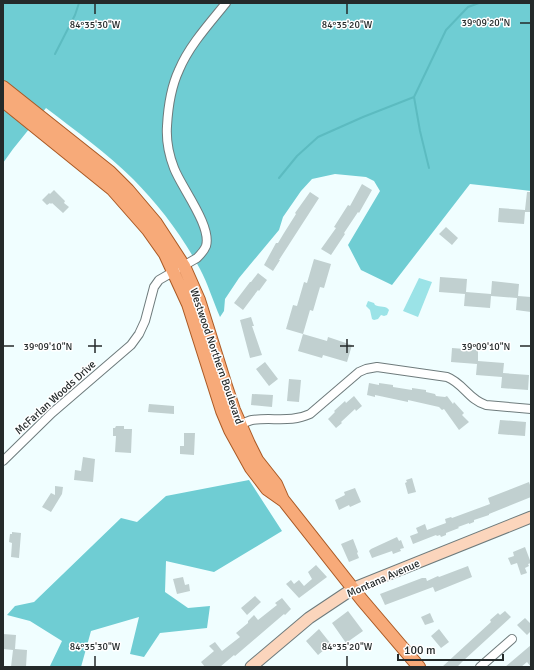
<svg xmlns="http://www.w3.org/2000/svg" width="534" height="670" font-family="Signika,sans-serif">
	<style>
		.green { fill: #9be3e7 }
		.forest { fill: #6fcdd3 }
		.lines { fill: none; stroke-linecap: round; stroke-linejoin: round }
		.stream { stroke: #5cbbc0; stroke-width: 2 }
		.building { fill: #c1d0d0 }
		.street-casing { stroke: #6e7b7c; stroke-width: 10 }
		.secondary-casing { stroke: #6e7b7c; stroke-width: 13 }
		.primary-casing { stroke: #aa5924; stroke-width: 14 }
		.street { stroke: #fff; stroke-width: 8 }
		.secondary { stroke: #fbd5bc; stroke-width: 11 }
		.primary { stroke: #f7aa79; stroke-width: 12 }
		.ticks { fill: none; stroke: #242a2a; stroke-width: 1.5 }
		.labels { text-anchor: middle; stroke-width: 3; stroke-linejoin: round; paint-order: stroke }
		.street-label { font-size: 11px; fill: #242a2a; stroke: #fff }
		.ticks-label { font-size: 10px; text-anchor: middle; fill: #242a2a; stroke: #fff; stroke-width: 3; stroke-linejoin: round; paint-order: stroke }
	</style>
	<rect width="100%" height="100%" fill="#f0feff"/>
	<path class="green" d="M419 278 432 282 418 317 403 311Z
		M368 301 374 303 375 305C380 308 386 305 389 310L387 315 384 316 381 315 378 319 374 320 372 319 370 310 366 306Z"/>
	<path class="forest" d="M3 3H531V191L470 184 392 285 361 270 348 245 380 191 374 181 366 177 335 174 312 179 301 191 283 217 279 230 239 278 225 299 224 311 220 317C213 301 208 284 200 269 183 237 159 205 133 179 107 153 76 131 46 108L13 149 3 163Z
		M249 480 282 531 214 572 166 561 165 592 188 608 210 606 207 628 160 633 144 657 130 654 139 617 91 631 81 667H54L50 666 62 641 30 621 7 615 15 606 34 602 121 518 137 522 166 496Z"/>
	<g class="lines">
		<path class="stream" d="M55 54 75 15 79 3
			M414 97 446 30 468 7 479 3
			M414 97 420 131 429 168
			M279 178 297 156 318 137 363 117 414 97"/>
	</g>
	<path class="building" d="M362 184 372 190 359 213 358 212 344 233 345 234 331 255 321 249 336 228 334 227 348 205 350 206Z
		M54 190 65 201 64 203 69 207 63 213 52 203 51 204 50 203 47 205 42 200 49 193 50 194Z
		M310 192 319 198 279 260H280L273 271 264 265 276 243H278L284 233 296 214 295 213Z
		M527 192H531V212H525L524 224 498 222 499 208 525 210Z
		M446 227 458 238 452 245 439 234Z
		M314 259 331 264 324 288 320 287 313 311 310 310 303 334 286 329 293 305 297 306 304 282 307 283Z
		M258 273 267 280 259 291 258 290 243 310 234 303 250 282H251Z
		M440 277 467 279 466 292 491 294 492 281 519 284 518 296 531 297V312L516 310 517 298 491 296 490 308 464 306 465 294 439 292Z
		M251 317 254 326H252L262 355 250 358 240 320Z
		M303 334 327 341 328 337 352 345 347 362 323 355 322 358 298 351Z
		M452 348 478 350V361L504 363 503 373 529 375 528 390 501 388 502 377 476 375 477 364 451 362Z
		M265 362 278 379 269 386 256 369Z
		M289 379 301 380 299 402 287 401Z
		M369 383 379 385V383L393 385V387L412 390V388L426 390V392L435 394 436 396 445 397 447 396 453 404 454 402 464 413 462 415 469 422 459 430 444 409 442 410 439 407 408 400V402L375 395V397L367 395Z
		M252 394 273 395 272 407 251 405Z
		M354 396 362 406 356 411 355 409 341 422 342 423 336 428 328 419 335 412 334 411 345 401 346 403Z
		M149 404 174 406V414L148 412Z
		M500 420 526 422 525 436 498 434Z
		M116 426H124V429H132L131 453 115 452 116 436H113V428H115Z
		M184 433H195L194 455 180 454V446H184Z
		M83 457 95 459 93 482 74 480 75 470 81 471Z
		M412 478 416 492 408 494 405 483 407 482 406 480Z
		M529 482 531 488V497L489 514V515L474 520V522L469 524V523L458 527 459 528 446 533V535L441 537 440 535 437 536 436 535 413 544 410 536 418 533 416 528 425 524 427 530 446 523 445 519 451 517 452 518 490 504 488 498Z
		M55 486 63 487 62 494 51 512 42 507 51 493 55 495Z
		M355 488 361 502 350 507 349 505 339 510 335 500 345 495 344 492Z
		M12 532 21 533 19 558 11 557 12 543 9 542 10 534H12Z
		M397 537 399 541 401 540 404 548 400 549 401 551 393 554 392 551 372 558 369 551 371 549Z
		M353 539 358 552 357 553 359 558 349 562 341 544Z
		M525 547 531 563 528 564 529 566 525 568 527 573 521 575 517 563 511 565 508 558 514 556 513 552Z
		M316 565 327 577 299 598 286 584 291 580 294 584 299 580 304 586 312 579 308 572Z
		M468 566 472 577 435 592 433 587 385 605 380 594 422 578H426L427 581 438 576 439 577Z
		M183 577 185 585 189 584 190 591 177 594 173 579Z
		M255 596 261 602 247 615 241 608Z
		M282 598 291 609 285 615 284 614 235 656 234 655 220 667H205L201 662 214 651 209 646 215 642 222 651 240 637 236 633 248 623V621L254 615 258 620 277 605 275 603Z
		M348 611 363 631 346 643 332 623Z
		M505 611 511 617 463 661 457 667H442L491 622 490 620 498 613 500 615Z
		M430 613 434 622 425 625 421 617Z
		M525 618 531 624V631L527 635 517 625Z
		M319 629 331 644 318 655 306 641Z
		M439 629 449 642 441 648 431 636Z
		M3 634 16 635 15 649 27 650 26 667H11L13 650 3 649Z
		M531 645V667L527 662 521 667H505Z"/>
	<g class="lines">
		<g class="street-casing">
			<path id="street" d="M237 426C242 424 247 421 252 420 272 417 291 423 310 414L359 372 366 369 377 367 447 377C463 383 469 400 486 405L531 409
				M3 461 52 413 131 345 139 334 145 321 154 287 159 280 197 258C201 254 204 251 206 246 212 226 181 187 174 168 169 155 166 141 167 126 168 108 171 87 179 70 189 46 209 24 226 3
				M480 667 512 639"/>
		</g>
		<g class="secondary-casing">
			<path id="secondary" d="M251 667 309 618 354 588 531 517"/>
		</g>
		<g class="primary-casing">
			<path id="primary" d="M3 87 110 172 128 190 156 223 184 266 199 300 226 386 234 410 249 444 257 460 276 484 283 500
				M3 101 112 189 148 230 165 254 188 304 222 411 230 430 251 468 267 489 284 501 362 600 419 667"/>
		</g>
		<use href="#street" class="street"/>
		<use href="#secondary" class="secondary"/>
		<use href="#primary" class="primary"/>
	</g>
	<path class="ticks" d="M95 4V14M347 4V14M520 23H530M95 339V353M347 339V353M4 346H14M88 346H102M340 346H354M520 346H530M95 656V666M347 656V666"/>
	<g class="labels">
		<g class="street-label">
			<text transform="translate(217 356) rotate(71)" y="4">Westwood Northern Boulevard</text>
			<text transform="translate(55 397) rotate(-42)" y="4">McFarlan Woods Drive</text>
			<text transform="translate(383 578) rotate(-24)" y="4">Montana Avenue</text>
		</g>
	</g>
	<g class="ticks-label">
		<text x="486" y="26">39°09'20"N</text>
		<text x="95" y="28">84°35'30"W</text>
		<text x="347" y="28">84°35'20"W</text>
		<text x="48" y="350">39°09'10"N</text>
		<text x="486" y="350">39°09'10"N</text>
		<text x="95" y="650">84°35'30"W</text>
		<text x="347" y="650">84°35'20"W</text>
	</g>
	<rect width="534" height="670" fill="none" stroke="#242a2a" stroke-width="8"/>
	<path d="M398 654v6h105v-6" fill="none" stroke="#242a2a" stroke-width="2"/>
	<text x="404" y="654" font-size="12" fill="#242a2a" stroke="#ffffff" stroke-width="3" paint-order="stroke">100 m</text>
</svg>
